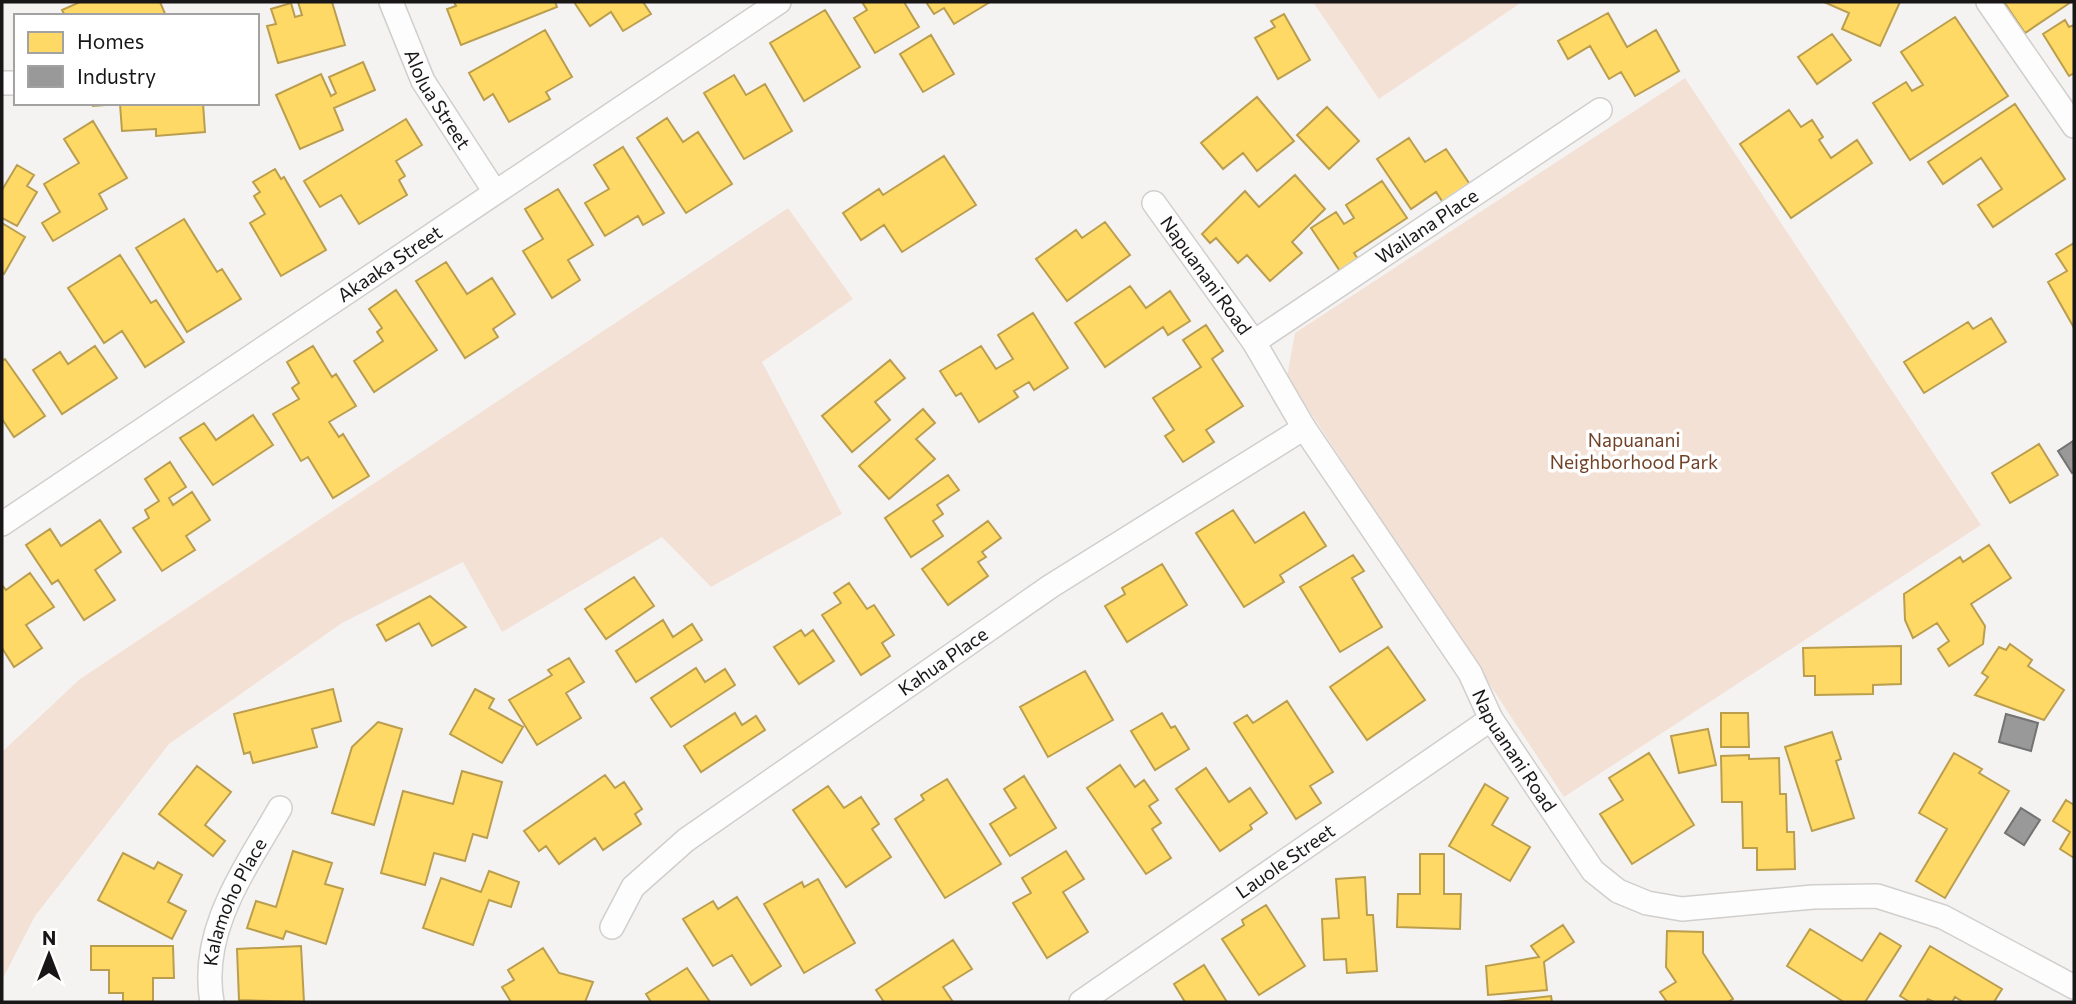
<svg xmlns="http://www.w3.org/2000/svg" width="2076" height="1004" font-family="Commissioner,sans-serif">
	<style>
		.green { fill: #f4e1d6 }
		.homes { fill: #ffd966; stroke: #ba9e4e; stroke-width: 2 }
		.industry { fill: #999; stroke: #727272; stroke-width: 2 }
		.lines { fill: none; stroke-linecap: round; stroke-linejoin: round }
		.minor-casing { stroke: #d0cfcd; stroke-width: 26 }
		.minor { stroke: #fefdfd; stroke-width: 23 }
		.labels { text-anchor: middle; stroke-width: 7; stroke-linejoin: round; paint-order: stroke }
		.street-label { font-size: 19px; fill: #181616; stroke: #fff }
		.park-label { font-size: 19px; fill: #714227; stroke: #fff }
	</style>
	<rect width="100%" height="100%" fill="#f5f3f1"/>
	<path class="green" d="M1313 2H1522L1379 99Z
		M1685 78 1981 525 1564 797 1287 377 1295 333Z
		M788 208 853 299 762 362 842 514 711 587 662 537 502 632 463 562 342 623 169 744 35 916 2 980V752L80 679Z"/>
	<path class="homes" d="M80 2H160L166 16H65L62 10Z
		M298 2H332L345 45 278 63 267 26 276 24 271 9 291 3 295 17 302 15Z
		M454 2H555L557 7 461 45 447 9 456 6Z
		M574 2H643L651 14 623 31 611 12 590 26Z
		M862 2H904L919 27 875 53 854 18 867 10Z
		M926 2H990L954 24 944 8 934 14Z
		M1824 2H1900L1880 46 1842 29 1849 13Z
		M2004 2H2071L2025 33Z
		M825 10 860 67 804 101 770 43Z
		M1608 13 1627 47 1656 30 1679 71 1635 96 1621 72 1609 79 1590 46 1568 59 1558 41Z
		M1284 14 1310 60 1278 79 1255 38 1275 27 1271 21Z
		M1955 17 2008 96 1910 160 1873 103 1906 82 1912 91 1923 85 1901 52Z
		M2065 20 2069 27 2074 25V73L2069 76 2043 34Z
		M545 30 572 77 546 92 550 99 509 122 493 94 484 100 469 73Z
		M1832 34 1851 60 1817 84 1798 57Z
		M931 35 954 74 923 92 900 54Z
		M363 62 375 90 334 108 343 130 300 149 276 95 321 74 331 96 336 93 329 77Z
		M734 75 746 95 765 84 792 131 744 159 704 93Z
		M1257 97 1294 141 1257 171 1243 153 1223 169 1201 143Z
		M93 103H203L205 132 156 136V129L122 131 120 104 93 106Z
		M2015 104 2065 179 1993 227 1978 205 2002 189 1981 158 1943 184 1928 162Z
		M1327 107 1359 141 1329 169 1297 135Z
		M1789 110 1801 127 1812 120 1823 137 1819 140 1831 158 1857 140 1872 163 1791 218 1740 144Z
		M667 118 683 142 698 132 732 184 686 213 637 138Z
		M406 119 422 145 396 161 405 176 399 180 407 195 359 224 341 195 320 207 304 181Z
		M93 121 127 178 99 194 107 209 53 241 42 223 60 212 44 184 79 163 64 139Z
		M1409 138 1425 162 1446 149 1471 186 1444 204 1436 192 1411 209 1377 159Z
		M623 147 664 213 643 225 638 216 605 236 585 203 609 189 594 165Z
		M944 156 976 205 902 252 884 225 861 240 843 213 879 189 883 195Z
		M17 165 34 175 27 186 37 192 17 226 2 218V190Z
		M275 169 281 179 284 177 326 250 281 276 250 223 265 214 254 196 260 192 253 182Z
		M1295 175 1325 209 1292 242 1302 253 1270 281 1247 255 1238 263 1216 238 1210 243 1202 234 1245 191 1259 207Z
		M1382 181 1407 218 1354 253 1358 259 1340 271 1311 228 1336 212 1344 224 1354 218 1346 205Z
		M558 189 593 245 568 260 580 280 552 298 523 251 543 239 525 209Z
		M184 219 217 272 222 269 241 299 187 332 136 248Z
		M1105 222 1130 255 1067 301 1036 259 1076 230 1082 238Z
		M2 223 25 237 4 274 2 273Z
		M2074 243V325L2073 326 2048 282 2067 271 2056 254Z
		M120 255 151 303 156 300 184 342 145 367 122 331 104 343 68 288Z
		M446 262 467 294 492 278 515 314 493 329 498 337 465 358 416 281Z
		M1130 286 1146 308 1170 291 1190 321 1168 335 1163 327 1105 367 1075 323Z
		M396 290 437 350 374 392 354 361 383 341 377 332 382 328 369 309Z
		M1033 313 1068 368 1034 390 1029 382 1014 391 1018 397 979 422 961 393 956 396 940 371 981 346 996 369 1013 359 998 335Z
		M1991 318 2006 342 1924 393 1904 362 1968 322 1973 329Z
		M1206 325 1223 351 1212 359 1243 406 1206 430 1214 442 1183 462 1165 436 1174 430 1153 398 1201 367 1183 340Z
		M95 346 117 378 62 414 33 370 60 352 68 364Z
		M313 346 332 377 336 374 356 406 329 422 339 437 343 434 369 476 333 498 308 457 301 461 273 414 299 399 292 388 299 383 287 362Z
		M5 359 45 416 14 437 2 419V361Z
		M890 360 905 378 875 402 890 420 852 452 822 416Z
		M923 409 935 423 916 439 935 459 889 499 859 466Z
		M253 415 273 445 213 485 180 438 204 423 216 440Z
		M2039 444 2058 475 2010 503 1992 473Z
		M170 462 186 487 169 498 173 505 192 492 210 520 186 536 195 550 162 571 133 528 149 518 145 510 159 501 145 479Z
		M948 475 959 490 937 505 943 514 933 521 943 536 911 557 885 518Z
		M1233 510 1255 543 1304 512 1326 546 1280 575 1284 582 1244 607 1196 533Z
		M100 520 121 552 95 570 115 600 84 620 58 580 52 584 26 545 50 529 61 546Z
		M988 521 1001 538 982 552 986 557 978 562 988 576 948 605 922 569Z
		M1989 545 2011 578 1971 604 1985 626 1983 644 1949 666 1938 649 1949 641 1937 623 1913 638 1905 620 1904 594 1960 557 1963 562Z
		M1353 555 1364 571 1352 578 1382 627 1340 652 1300 587Z
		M1162 564 1187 605 1127 642 1105 606 1125 594 1122 588Z
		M30 573 54 607 26 625 42 648 14 667 2 648V585L6 590Z
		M634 577 654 606 606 639 585 609Z
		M849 583 867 609 874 605 894 635 882 643 890 656 861 675 822 615 841 603 834 593Z
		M430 596 466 627 432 646 419 623 386 641 377 625Z
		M663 620 673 637 692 624 702 640 636 682 616 651Z
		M801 630 805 636 813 630 834 661 799 684 774 647Z
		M2010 644 2032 660 2028 666 2064 690 2044 720 1975 695 1988 677 1982 673 1999 647 2006 650Z
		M1901 646V684L1873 685V694L1815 695V676H1804L1803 648Z
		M1388 647 1425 700 1367 740 1330 687Z
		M569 658 584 682 566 693 581 718 537 745 509 700 552 675 548 670Z
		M696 668 705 682 725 669 735 685 671 727 651 698Z
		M1085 671 1113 720 1048 757 1020 707Z
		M333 689 341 721 312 729 317 747 253 763 250 752 244 754 234 714Z
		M475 689 494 699 489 708 523 727 502 763 450 734Z
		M1287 701 1333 772 1310 786 1321 803 1296 819 1234 723 1247 715 1253 723Z
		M735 713 742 725 756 716 765 730 701 772 684 746Z
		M1162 713 1171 728 1175 726 1189 749 1155 770 1131 731Z
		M1721 713H1748L1749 747H1721Z
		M378 722 402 729 374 825 332 813 352 747Z
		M1708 729 1716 765 1679 773 1671 736Z
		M1832 732 1841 759 1836 761 1854 818 1812 831 1785 747Z
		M1649 753 1694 825 1632 864 1600 814 1623 800 1609 778Z
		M1954 753 1982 769 1979 773 2009 791 1945 898 1916 881 1947 829 1919 813Z
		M1749 755V759L1779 758 1780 794H1786L1787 832H1794L1795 869 1757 870V848H1743L1742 802H1722L1721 756Z
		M1120 765 1135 787 1144 780 1158 800 1149 806 1161 823 1152 829 1171 858 1146 874 1087 788Z
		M197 766 231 792 205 825 225 841 213 856 159 814Z
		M1206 768 1229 802 1250 788 1267 813 1250 825 1252 829 1220 851 1176 789Z
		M462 771 502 782 487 838 473 834 465 861 434 853 425 885 381 873 403 791 453 804Z
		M605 775 615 788 624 782 642 809 635 814 641 824 603 850 595 838 559 864 546 846 539 851 524 831Z
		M1024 776 1056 828 1010 856 990 824 1016 808 1004 789Z
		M947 779 1001 864 945 898 895 819 924 800 921 795Z
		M1485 784 1508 798 1492 825 1530 847 1510 881 1449 846Z
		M828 786 844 808 861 797 879 824 872 829 891 857 846 887 793 810Z
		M2066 800 2074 805V858L2060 849 2070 832 2053 821Z
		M293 851 332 863 325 884 343 889 326 944 286 931 283 939 247 928 256 901 276 907Z
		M1066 851 1084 879 1063 892 1088 932 1047 958 1013 903 1031 893 1022 878Z
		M123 853 154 869 158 862 182 875 168 902 186 911 172 939 98 900Z
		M1420 854H1444V894H1461L1460 929 1397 927 1398 894H1420Z
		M489 871 519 882 511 907 489 900 473 945 423 928 441 878 481 892Z
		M1365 877 1367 915H1373L1377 971 1347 973 1346 959 1324 960 1322 919 1339 918 1336 879Z
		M818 879 855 943 804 973 764 904 802 882 804 887Z
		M737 897 781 966 751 985 732 955 713 966 683 919 713 901 718 909Z
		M1266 905 1305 966 1259 995 1222 939 1244 925 1242 920Z
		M1563 925 1574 942 1544 962 1547 990 1488 995 1486 966 1539 957 1531 946Z
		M1810 929 1862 961 1880 933 1901 946 1865 1002H1844L1787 966Z
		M1667 931 1703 932V953L1733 999 1728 1002H1667L1660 992 1676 982 1666 967Z
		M953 940 972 969 943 987 953 1002H884L876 990Z
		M91 946H173L174 978H153V1002H123V993H109V970H91Z
		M301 946 304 1002 239 1000 237 949Z
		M1930 946 2002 989 1994 1002H1963L1955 997 1952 1002H1934L1928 999 1926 1002H1910L1900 996Z
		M543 948 559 973 593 982 585 1002H511L502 987 514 980 508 970Z
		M1204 965 1227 1002H1185L1174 984Z
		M687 968 710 1002H651L646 994Z
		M1551 996 1552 1002H1497Z"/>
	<path class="industry" d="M2073 441 2074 472 2072 473 2058 451Z
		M2006 714 2038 723 2031 751 1999 742Z
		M2021 808 2040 820 2024 845 2005 833Z"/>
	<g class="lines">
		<g class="minor-casing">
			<g id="minor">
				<path id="s1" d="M391 2 423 81 495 192"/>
				<path d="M1988 2 2074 126"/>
				<path d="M2 83H16"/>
				<path id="s2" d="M1154 203 1254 342 1304 428 1470 673 1491 719 1593 871 1618 891 1647 903 1682 909 1813 897 1877 896 1943 917 2074 987"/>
				<path id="s3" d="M1254 342 1600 110"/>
				<path id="s4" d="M2 524 779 2"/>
				<path id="s5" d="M612 927 633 887 686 840 1051 586 1304 428"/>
				<path id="s6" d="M212 1002C199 930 246 868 280 808"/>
				<path id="s7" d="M1081 1002 1491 719"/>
			</g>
		</g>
		<use href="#minor" class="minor"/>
	</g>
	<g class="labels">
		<g class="street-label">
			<text dy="7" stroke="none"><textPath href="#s1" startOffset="108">Alolua Street</textPath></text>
			<text dy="7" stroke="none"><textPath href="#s3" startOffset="208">Wailana Place</textPath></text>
			<text dy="7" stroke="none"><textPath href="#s4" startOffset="467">Akaaka Street</textPath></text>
			<text dy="7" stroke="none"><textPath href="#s2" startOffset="89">Napuanani Road</textPath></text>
			<text dy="7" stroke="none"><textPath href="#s5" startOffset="429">Kahua Place</textPath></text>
			<text dy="7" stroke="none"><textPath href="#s2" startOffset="656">Napuanani Road</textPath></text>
			<text dy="7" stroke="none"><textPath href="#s7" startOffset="248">Lauole Street</textPath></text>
			<text dy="7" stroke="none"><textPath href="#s6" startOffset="105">Kalamoho Place</textPath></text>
		</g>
		<g class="park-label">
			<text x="1634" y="447">Napuanani<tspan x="1634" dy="22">Neighborhood Park</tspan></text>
		</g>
	</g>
	<rect width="2076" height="1004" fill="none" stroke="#181616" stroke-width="7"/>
	<rect x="14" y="14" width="245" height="91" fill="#ffffff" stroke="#a3a2a2" stroke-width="2"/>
	<rect x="28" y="32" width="35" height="21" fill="#ffd966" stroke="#a3a2a2" stroke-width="2"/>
	<text x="77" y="49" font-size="21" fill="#181616">Homes</text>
	<rect x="28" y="66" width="35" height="21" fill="#999999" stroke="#a3a2a2" stroke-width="2"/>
	<text x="77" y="84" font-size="21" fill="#181616">Industry</text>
	<g transform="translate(49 955)" stroke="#ffffff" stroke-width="5" paint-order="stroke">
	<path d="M0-5L12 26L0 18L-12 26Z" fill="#181616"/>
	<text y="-10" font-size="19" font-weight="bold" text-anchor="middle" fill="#181616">N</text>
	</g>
</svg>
